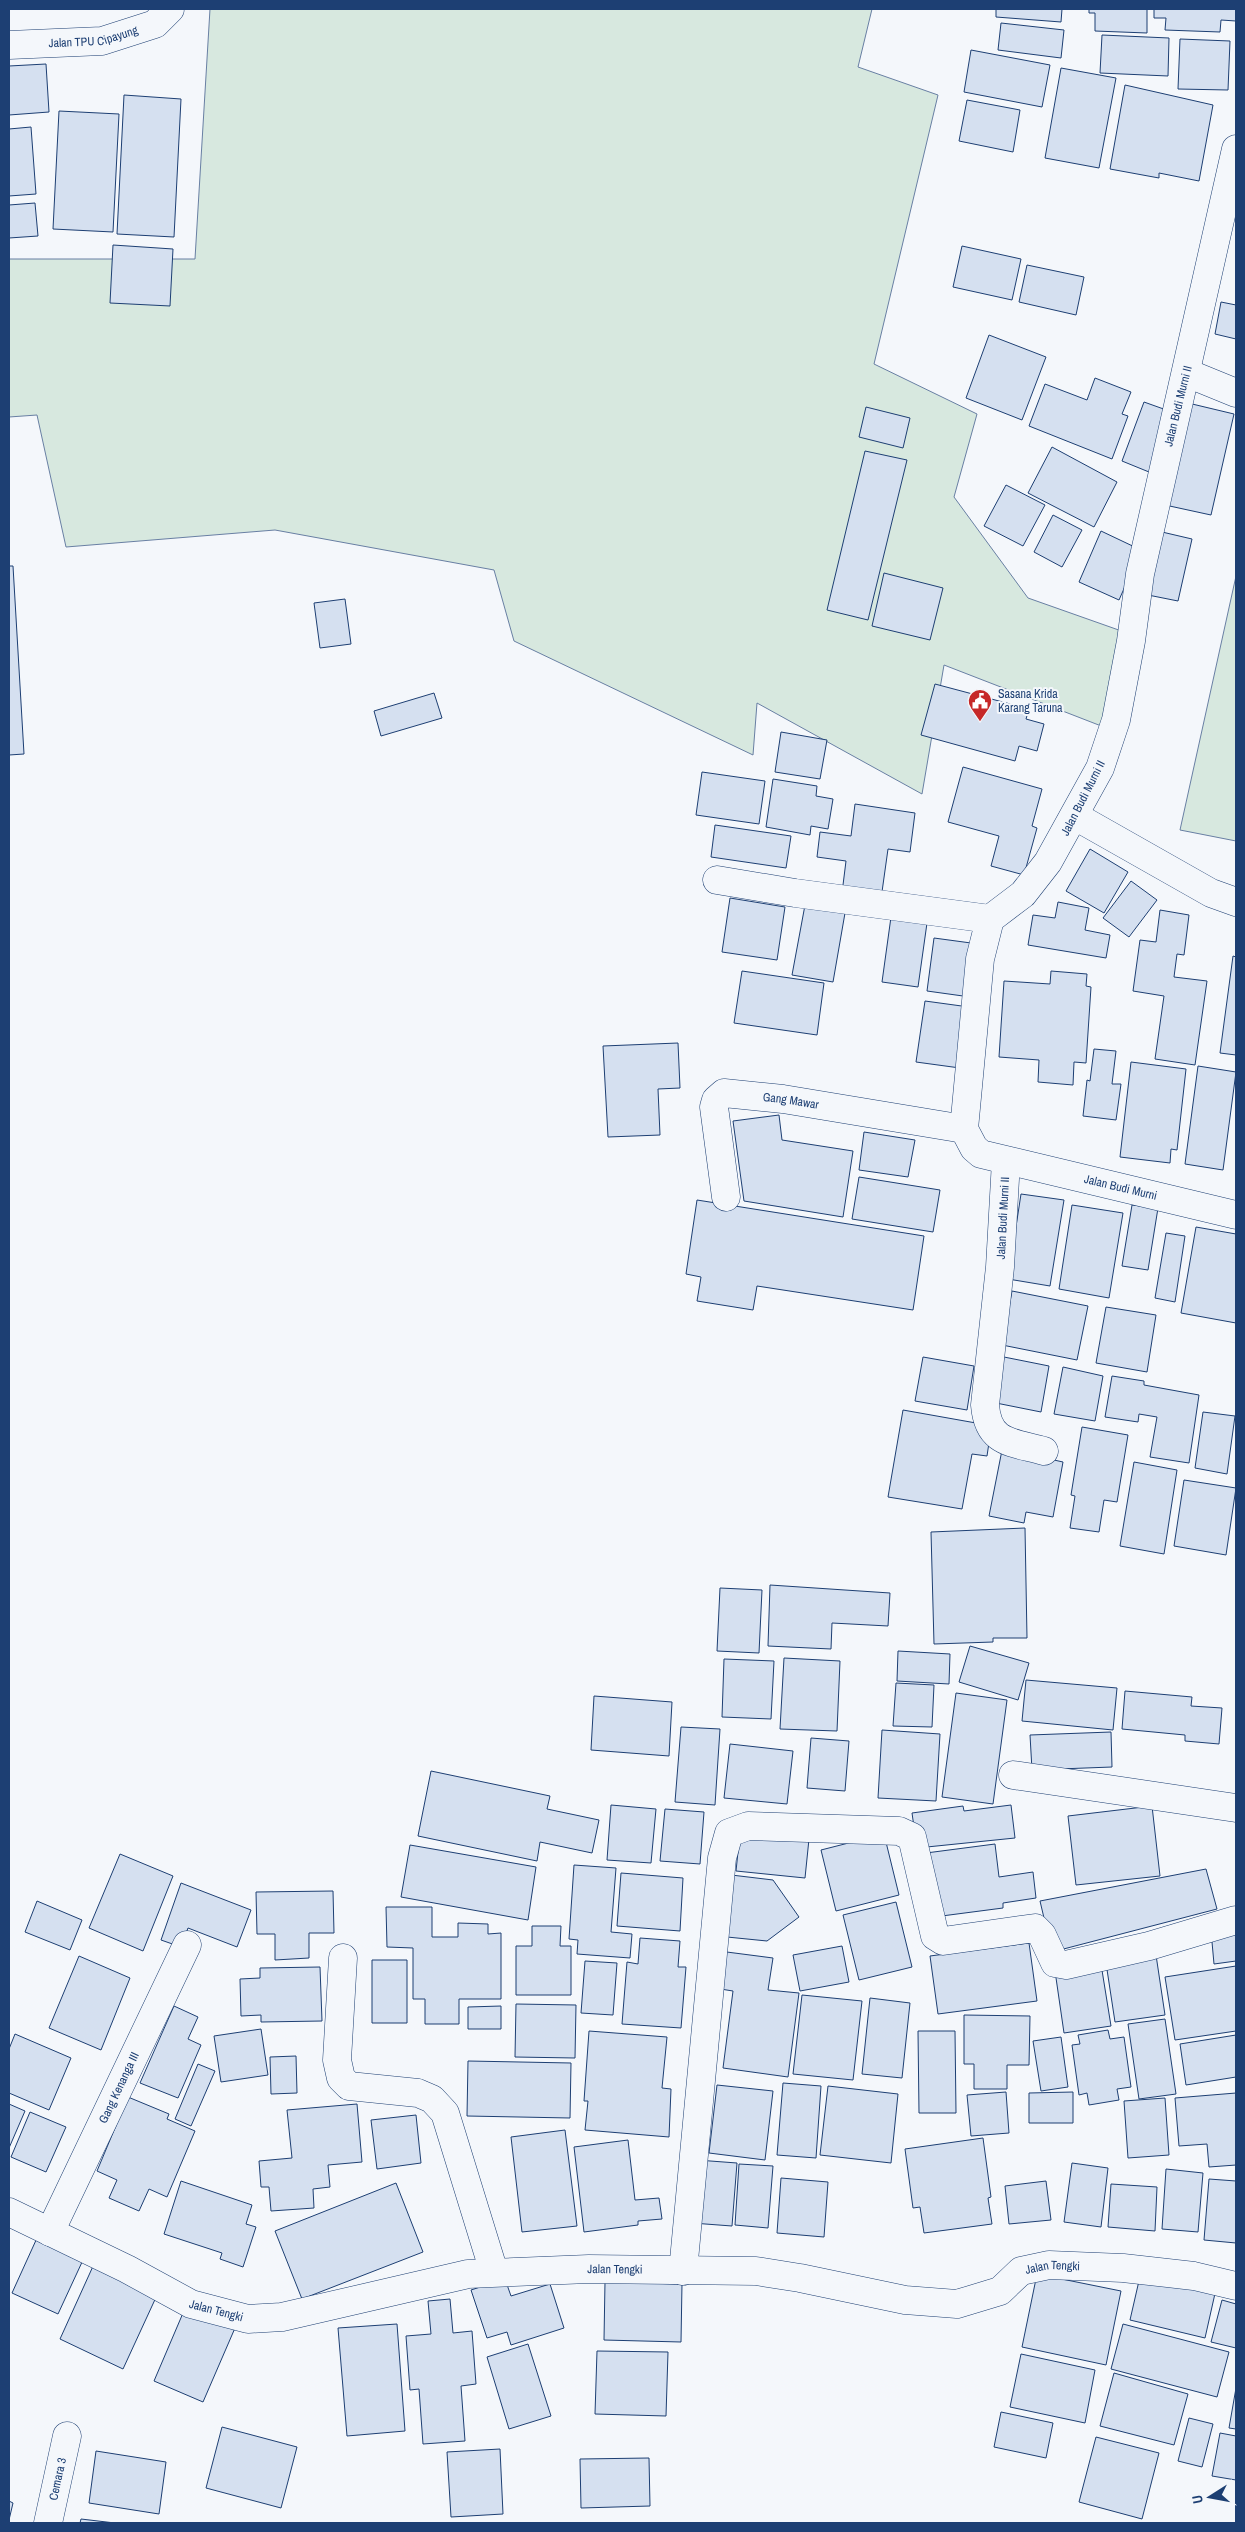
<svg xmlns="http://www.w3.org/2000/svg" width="1245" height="2532" font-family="'Archivo Narrow',sans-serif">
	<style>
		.green { fill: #d7e8df; stroke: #687fa3 }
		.building { fill: #d5e0f0; stroke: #1d3f73 }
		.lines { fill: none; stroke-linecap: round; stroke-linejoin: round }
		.street-casing { stroke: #1d3f73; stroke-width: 29 }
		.street { stroke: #f4f7fb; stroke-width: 28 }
		.labels { text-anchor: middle; stroke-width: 4; stroke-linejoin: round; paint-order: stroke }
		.street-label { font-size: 12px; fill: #1d3f73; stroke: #f4f7fb }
		.poi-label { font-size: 12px; fill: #1d3f73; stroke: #f4f7fb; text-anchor: start }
	</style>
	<rect width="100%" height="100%" fill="#f4f7fb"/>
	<path class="green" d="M210 9H872L858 67 938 95 874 364 977 414 954 497 1028 598 1130 634 1109 729 944 665 922 794 757 703 753 755 514 641 494 570 275 530 66 547 37 415 9 417V259H195Z
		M1236 576V841L1180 830Z"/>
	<path class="building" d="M996 9H1062L1061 22 996 17Z
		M1089 9H1147V33L1095 31V13H1089Z
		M1154 9H1236V21L1221 20 1220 32 1165 30 1166 18H1154Z
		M1001 23 1064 30 1061 58 998 50Z
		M1102 35 1169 38 1168 76 1100 73Z
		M1180 39 1230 41 1228 90 1178 89Z
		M971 50 1050 65 1042 107 964 92Z
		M46 64 49 112 9 115V66Z
		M1061 68 1116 78 1099 168 1045 158Z
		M1125 85 1213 105 1199 181 1159 173V178L1110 169Z
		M124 95 181 99 174 237 117 234Z
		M967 100 1020 110 1013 152 959 141Z
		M59 111 119 114 113 232 53 229Z
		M31 127 36 194 9 196V129Z
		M35 203 38 236 9 238V205Z
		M113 245 173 249 170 306 110 303Z
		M962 246 1021 259 1012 300 953 287Z
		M1027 265 1084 277 1076 315 1019 302Z
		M1221 302 1236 305V339L1215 334Z
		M989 335 1046 357 1022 420 966 398Z
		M1095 378 1131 392 1122 414 1128 416 1112 459 1029 426 1045 384 1087 400Z
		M1144 402 1172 412 1149 472 1122 461Z
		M1188 403 1234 414 1211 515 1165 505Z
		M866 407 910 418 903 448 859 437Z
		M1052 447 1117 482 1094 527 1028 493Z
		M865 451 907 460 868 620 827 610Z
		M1006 485 1045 505 1023 546 984 526Z
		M1053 515 1082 530 1062 567 1034 552Z
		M1101 531 1141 550 1119 600 1079 582Z
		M1162 532 1192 539 1178 601 1148 595Z
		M9 566H13L24 754 9 755Z
		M884 573 943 588 930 640 872 626Z
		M345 599 351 644 320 648 314 603Z
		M935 684 1029 709 1026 719 1044 724 1037 751 1019 746 1015 761 921 735Z
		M434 693 442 718 381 736 374 711Z
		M781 732 827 740 820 779 775 772Z
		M963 767 1042 789 1032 826 1037 828 1024 875 991 866 999 836 948 822Z
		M702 772 765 781 759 824 696 815Z
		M773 779 817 786 816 796 833 799 828 829 811 826 810 835 766 827Z
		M855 804 915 813 910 852 888 849 881 899 842 893 846 861 817 857 820 832 851 836Z
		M715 825 791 836 786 868 711 857Z
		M1090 849 1128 872 1104 913 1066 891Z
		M1131 881 1157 900 1129 937 1103 918Z
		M730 898 785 907 777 960 722 952Z
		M1058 902 1089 908 1085 930 1110 935 1106 958 1028 945 1033 915 1055 918Z
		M805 905 845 913 833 982 792 975Z
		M1160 910 1189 915 1184 955 1177 954 1174 977 1207 981 1195 1065 1155 1059 1164 996 1133 991 1140 940 1156 942Z
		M891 917 927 923 918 987 882 982Z
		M934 938 971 943 963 996 927 991Z
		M1233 956 1236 957V1055L1220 1053Z
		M742 971 824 983 817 1035 734 1023Z
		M1051 971 1087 974 1086 986 1091 987 1086 1063 1074 1062 1073 1085 1038 1082 1039 1060 999 1057 1004 981 1050 984Z
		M925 1001 969 1007 960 1068 916 1062Z
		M678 1043 680 1088 658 1089 660 1135 608 1137 603 1046Z
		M1094 1049 1116 1051 1112 1084H1121L1116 1120 1083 1116 1087 1080 1090 1081Z
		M1131 1062 1186 1069 1177 1150 1171 1149 1170 1163 1120 1157Z
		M1198 1066 1236 1072 1223 1170 1185 1164Z
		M779 1115 782 1140 853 1151 843 1217 744 1201 733 1121Z
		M864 1132 915 1140 908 1177 859 1170Z
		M859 1177 940 1190 933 1232 852 1219Z
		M1021 1194 1064 1200 1050 1286 1008 1279Z
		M697 1200 924 1236 913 1310 757 1286 753 1310 697 1301 701 1277 686 1274Z
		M1072 1205 1123 1213 1109 1298 1059 1289Z
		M1132 1205 1158 1208 1148 1270 1122 1266Z
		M1196 1227 1236 1234V1323L1181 1313Z
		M1166 1233 1185 1236 1175 1302 1155 1298Z
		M1012 1291 1088 1306 1077 1360 1002 1345Z
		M1106 1307 1156 1315 1147 1372 1096 1363Z
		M923 1357 974 1366 967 1410 915 1401Z
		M1004 1357 1049 1366 1041 1412 996 1403Z
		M1063 1367 1103 1376 1095 1421 1054 1414Z
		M1112 1376 1144 1381V1385L1199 1395 1189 1463 1150 1457 1157 1417 1139 1414 1138 1422 1105 1417Z
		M903 1410 976 1423 991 1429 987 1456 972 1454 962 1509 888 1497Z
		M1203 1412 1235 1416 1227 1474 1195 1468Z
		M1082 1427 1128 1435 1117 1502 1104 1500 1099 1532 1070 1528 1075 1496 1071 1495Z
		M1003 1445 1036 1456 1063 1462 1053 1517 1026 1512 1024 1523 989 1516Z
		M1134 1462 1177 1470 1164 1554 1120 1546Z
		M1184 1480 1236 1488 1226 1555 1174 1546Z
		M1025 1528 1027 1638H993V1642L934 1644 931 1532Z
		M770 1585 890 1593 888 1626 832 1623 831 1649 768 1646Z
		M720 1588 762 1590 759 1653 717 1651Z
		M970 1646 1029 1663 1018 1700 959 1682Z
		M898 1651 950 1654 949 1684 897 1681Z
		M784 1658 840 1661 837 1731 780 1729Z
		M724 1659 774 1661 771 1719 722 1717Z
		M1026 1680 1117 1688 1113 1730 1022 1721Z
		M896 1683 934 1685 932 1727 893 1726Z
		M1125 1691 1192 1697 1191 1706 1222 1708 1219 1744 1185 1741V1735L1122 1729Z
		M956 1693 1007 1700 993 1804 942 1797Z
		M594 1696 672 1702 669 1756 591 1750Z
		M681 1727 720 1729 715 1805 675 1802Z
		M882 1730 940 1734 936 1801 878 1798Z
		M1111 1732 1112 1767 1032 1770 1030 1735Z
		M811 1738 849 1741 845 1791 807 1788Z
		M730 1744 793 1751 787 1804 724 1798Z
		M431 1771 550 1796 547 1809 599 1820 592 1853 540 1842 537 1861 418 1836Z
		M611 1805 656 1809 651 1863 607 1860Z
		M1011 1805 1015 1838 917 1848 912 1813 963 1806 964 1811Z
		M1152 1806 1160 1876 1076 1885 1068 1816Z
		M665 1809 704 1812 700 1864 660 1861Z
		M740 1833 809 1839 805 1878 736 1871Z
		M884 1834 899 1895 836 1911 821 1850Z
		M995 1844 999 1877 1033 1872 1036 1898 1003 1903V1908L934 1917 926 1853Z
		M410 1845 536 1867 528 1920 401 1897Z
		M120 1854 173 1876 143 1951 89 1928Z
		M574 1865 616 1868 611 1932 632 1934 630 1958 577 1954 578 1940 569 1939Z
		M1206 1869 1217 1909 1052 1952 1040 1901Z
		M621 1873 683 1878 680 1931 617 1926Z
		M723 1874 773 1880 799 1917 767 1941 717 1936Z
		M181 1883 251 1910 237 1947 188 1928 181 1947 161 1940Z
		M333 1891 334 1933H309V1958L275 1960V1934H257L256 1892Z
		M37 1901 82 1920 70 1950 25 1932Z
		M896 1902 912 1967 859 1980 843 1915Z
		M386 1907H432V1937H458V1923L488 1924V1934L501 1933V1999H459V2024H425V1999H413V1948L387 1947Z
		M532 1926H561L560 1946H571V1995H516V1946H532Z
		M1236 1926V1961L1214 1964 1211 1931Z
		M640 1938 680 1941 678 1967H686L681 2028 622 2024 627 1962 638 1964Z
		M1029 1943 1037 2001 938 2014 930 1956Z
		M842 1946 849 1982 800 1991 793 1955Z
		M719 1951 773 1958 768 1990 799 1993 788 2077 723 2068 733 1991 714 1988Z
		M1156 1955 1165 2015 1115 2022 1106 1963Z
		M79 1956 130 1978 101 2050 49 2028Z
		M372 1960H407V2023H372Z
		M585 1961 617 1963 613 2015 581 2013Z
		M1101 1964 1111 2026 1064 2033 1055 1971Z
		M1236 1966V2031L1175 2040 1165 1977Z
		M320 1967 322 2021 261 2022V2015L241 2016 240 1979 260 1978V1968Z
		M802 1995 862 2001 853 2080 793 2074Z
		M870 1998 910 2003 902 2078 862 2074Z
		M516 2004 576 2005 575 2058 515 2057Z
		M174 2006 198 2017 188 2039 201 2045 178 2098 140 2083Z
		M501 2006V2029H468V2007Z
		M964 2015 1030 2016 1029 2065H1007V2089H974V2064H964Z
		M1165 2019 1176 2094 1139 2099 1128 2024Z
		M261 2029 268 2075 221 2082 214 2036Z
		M1108 2030 1110 2039 1124 2037 1131 2087 1117 2089 1119 2100 1089 2105 1087 2093 1079 2095 1072 2045 1080 2044 1078 2035Z
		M589 2031 667 2037 662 2088 671 2089 669 2137 585 2130 588 2101H584Z
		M918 2031H955L956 2113H919Z
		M15 2034 71 2058 49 2110 9 2093V2049Z
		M1236 2035V2077L1186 2085 1180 2044Z
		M1061 2037 1068 2087 1041 2091 1033 2041Z
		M296 2056 297 2093 271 2094 270 2057Z
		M468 2061 571 2063 570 2118 467 2116Z
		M198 2064 215 2071 191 2126 175 2119Z
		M783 2083 821 2086 816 2158 777 2155Z
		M717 2085 773 2091 765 2160 709 2153Z
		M828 2086 898 2094 891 2163 820 2155Z
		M1006 2092 1009 2133 971 2136 967 2095Z
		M1073 2092V2123H1029V2093Z
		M1236 2093V2165L1209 2167 1207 2144 1179 2146 1175 2098Z
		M128 2097 169 2114 167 2119 195 2131 167 2197 149 2189 139 2211 109 2198 117 2180 97 2171Z
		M1165 2098 1169 2155 1128 2158 1124 2101Z
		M9 2104 25 2111 9 2148Z
		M357 2104 362 2162 328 2165 330 2187 313 2189 314 2208 271 2211 269 2187H261L259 2161 292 2158 287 2110Z
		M30 2112 66 2127 46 2172 11 2157Z
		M416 2115 421 2163 377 2169 371 2120Z
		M565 2130 577 2226 522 2232 511 2137Z
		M983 2138 991 2197 988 2198 992 2224 924 2233 920 2207 913 2208 905 2149Z
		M628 2140 635 2200 659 2198 662 2219 638 2221V2225L584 2232 574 2147Z
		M697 2160 737 2163 732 2226 692 2223Z
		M1072 2163 1108 2168 1101 2227 1064 2222Z
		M739 2164 773 2166 768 2228 735 2225Z
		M1166 2169 1203 2173 1198 2232 1162 2229Z
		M781 2178 828 2182 824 2237 777 2233Z
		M1209 2179 1236 2181V2243L1204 2240Z
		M181 2181 252 2205 246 2224 256 2227 243 2267 220 2259 222 2253 164 2234Z
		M1046 2181 1051 2220 1009 2224 1005 2186Z
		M396 2183 423 2252 302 2299 275 2231Z
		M1111 2184 1157 2187 1155 2231 1108 2227Z
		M37 2238 83 2260 58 2314 12 2293Z
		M94 2264 158 2293 123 2369 60 2339Z
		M1141 2272 1216 2289 1205 2338 1130 2320Z
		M1037 2274 1121 2291 1106 2365 1022 2347Z
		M505 2279 511 2296 550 2284 564 2328 511 2345 507 2332 487 2338 471 2290Z
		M605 2282 682 2284 681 2342 604 2340Z
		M450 2299 453 2333 472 2331 476 2384 461 2386 465 2441 423 2444 419 2389 410 2390 406 2336 431 2334 428 2301Z
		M1222 2300 1236 2304V2348L1211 2342Z
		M186 2306 235 2328 203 2402 154 2381Z
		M397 2324 405 2431 347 2436 338 2328Z
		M1123 2324 1229 2352 1217 2397 1111 2369Z
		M528 2344 551 2416 509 2429 487 2357Z
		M597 2351 668 2352 666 2416 595 2414Z
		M1021 2354 1095 2370 1085 2423 1010 2407Z
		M1114 2373 1188 2394 1174 2445 1100 2426Z
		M1236 2388V2429L1229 2428Z
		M1001 2412 1053 2423 1046 2458 994 2447Z
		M1189 2418 1213 2424 1202 2467 1178 2461Z
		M222 2427 297 2447 281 2508 206 2488Z
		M1220 2433 1236 2436V2480L1212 2476Z
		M1096 2437 1159 2453 1142 2519 1079 2502Z
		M500 2449 503 2514 451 2517 447 2452Z
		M96 2451 166 2462 159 2514 89 2503Z
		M649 2458 650 2506 581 2508 580 2459Z
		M9 2501 13 2503 9 2520Z
		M81 2519 115 2523H80Z"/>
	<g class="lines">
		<g class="street-casing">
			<g id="street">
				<path id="s1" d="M9 45 102 41 155 24 170 9"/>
				<path id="s2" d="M1236 149 1140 574 1131 641 1116 720 1100 768 1048 862 1023 894 990 919 980 959 964 1129 974 1148 981 1154 1236 1215"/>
				<path d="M1187 373 1236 393"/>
				<path d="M1075 816 1211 893 1236 902"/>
				<path d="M717 880 795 893 990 919"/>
				<path d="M1006 1161 1000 1267 985 1405C988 1444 1012 1442 1044 1451"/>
				<path id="s3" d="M726 1197 714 1107 716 1100 724 1093 783 1099 964 1129"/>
				<path d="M1013 1775 1236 1808"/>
				<path d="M343 1958 337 2060 341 2078 349 2086 418 2093 432 2099 445 2113 494 2272"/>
				<path id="s4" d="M9 2212 127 2269 191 2304 248 2319 282 2317 468 2274 589 2269 756 2271 800 2278 905 2300 957 2304 1000 2291 1021 2271 1049 2265 1123 2268 1194 2276 1236 2286"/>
				<path id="s5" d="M50 2232 187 1945"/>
				<path d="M683 2271 722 1858 729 1833 748 1826 899 1831 912 1837 935 1936 943 1941 1035 1928 1042 1935 1055 1963 1066 1965 1149 1946 1236 1920"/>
				<path id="s6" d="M48 2523 67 2436"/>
			</g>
		</g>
		<use href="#street" class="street"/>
	</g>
	<defs>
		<g id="civic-pin" transform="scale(1.25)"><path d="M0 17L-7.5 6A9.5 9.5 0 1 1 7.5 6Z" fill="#c62828" stroke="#f4f7fb"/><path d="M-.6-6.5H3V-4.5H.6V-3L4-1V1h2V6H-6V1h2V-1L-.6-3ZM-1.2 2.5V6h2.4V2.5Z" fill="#fff"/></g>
	</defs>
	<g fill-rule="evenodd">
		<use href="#civic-pin" x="980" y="701"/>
	</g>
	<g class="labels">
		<g class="street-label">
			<text dy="4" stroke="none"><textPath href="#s1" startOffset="85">Jalan TPU Cipayung</textPath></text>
			<text transform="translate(1178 406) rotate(-76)" y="4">Jalan Budi Murni II</text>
			<text transform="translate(1083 798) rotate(-63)" y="4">Jalan Budi Murni II</text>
			<text dy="4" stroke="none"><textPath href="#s3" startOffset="176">Gang Mawar</textPath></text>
			<text dy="4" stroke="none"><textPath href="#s2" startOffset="1210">Jalan Budi Murni</textPath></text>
			<text transform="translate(1003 1218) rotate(-87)" y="4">Jalan Budi Murni II</text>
			<text dy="4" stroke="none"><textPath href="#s5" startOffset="160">Gang Kenanga III</textPath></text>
			<text dy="4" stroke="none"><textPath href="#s4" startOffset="1086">Jalan Tengki</textPath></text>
			<text dy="4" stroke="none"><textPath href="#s4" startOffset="635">Jalan Tengki</textPath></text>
			<text dy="4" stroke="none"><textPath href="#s4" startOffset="230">Jalan Tengki</textPath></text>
			<text dy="4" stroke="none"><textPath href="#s6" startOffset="45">Cemara 3</textPath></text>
		</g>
		<g class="poi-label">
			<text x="998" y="698">Sasana Krida<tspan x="998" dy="14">Karang Taruna</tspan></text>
		</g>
	</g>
	<rect width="1245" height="2532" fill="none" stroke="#1d3f73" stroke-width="20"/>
	<g transform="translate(1210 2497) rotate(259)" stroke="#f4f7fb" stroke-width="4" paint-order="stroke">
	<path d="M0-4L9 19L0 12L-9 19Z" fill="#1d3f73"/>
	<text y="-8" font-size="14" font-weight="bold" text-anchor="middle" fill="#1d3f73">U</text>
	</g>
</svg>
